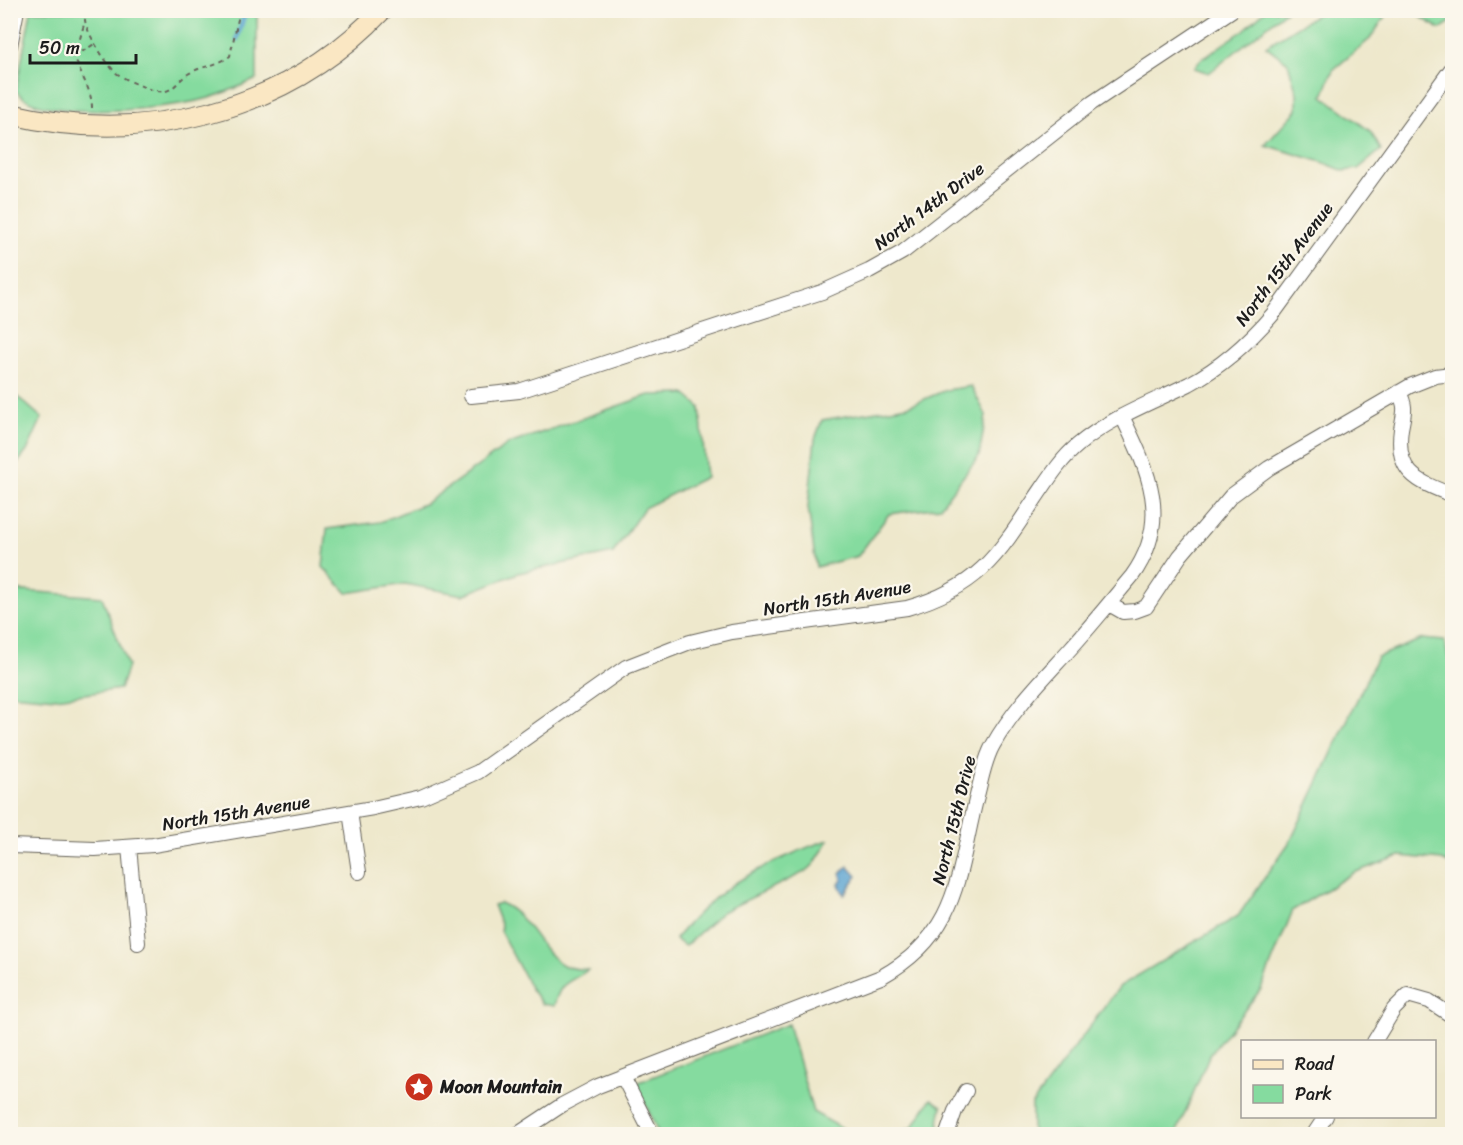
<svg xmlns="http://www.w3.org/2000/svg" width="1463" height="1145" font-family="Sriracha,sans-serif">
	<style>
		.green { fill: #85db9f; stroke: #507c5e; stroke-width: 1.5 }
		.water { fill: #59a2d0; stroke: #3a5f76; stroke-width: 1.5 }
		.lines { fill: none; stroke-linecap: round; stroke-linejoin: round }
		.stream { stroke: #59a2d0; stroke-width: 4.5 }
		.street-casing { stroke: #66635a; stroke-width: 16 }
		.secondary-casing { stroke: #66635a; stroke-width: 22 }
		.path { stroke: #66635a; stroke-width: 2; stroke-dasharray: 4.5 4.5; stroke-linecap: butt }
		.street { stroke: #fff; stroke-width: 14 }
		.secondary { stroke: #fae7c3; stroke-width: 20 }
		.labels { text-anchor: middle; stroke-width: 4.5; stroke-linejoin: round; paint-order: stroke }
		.street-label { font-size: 18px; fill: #1c1c1c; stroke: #fbf7ec }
		.poi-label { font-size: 18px; font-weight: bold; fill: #1c1c1c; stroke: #fbf7ec; text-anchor: start }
	</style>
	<rect width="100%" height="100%" fill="#fbf7ec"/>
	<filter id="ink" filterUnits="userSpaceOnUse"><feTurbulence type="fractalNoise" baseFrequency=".0167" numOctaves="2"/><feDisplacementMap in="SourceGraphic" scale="12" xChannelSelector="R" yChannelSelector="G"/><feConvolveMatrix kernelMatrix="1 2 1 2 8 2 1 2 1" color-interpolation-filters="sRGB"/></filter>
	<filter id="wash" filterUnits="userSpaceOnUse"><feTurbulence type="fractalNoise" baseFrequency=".008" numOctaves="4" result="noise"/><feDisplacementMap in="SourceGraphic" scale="24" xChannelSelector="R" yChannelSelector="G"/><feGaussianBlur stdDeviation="1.35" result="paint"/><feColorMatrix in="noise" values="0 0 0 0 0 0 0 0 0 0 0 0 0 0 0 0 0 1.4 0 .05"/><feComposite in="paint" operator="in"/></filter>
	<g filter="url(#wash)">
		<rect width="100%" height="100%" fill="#eee8cc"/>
		<path class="green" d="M1266 10 1286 11 1209 73 1194 68 1200 60 1244 30Z
			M31 11H257V79C241 86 225 93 209 98 175 108 35 124 16 90Z
			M1322 11H1394L1388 12 1370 39 1333 70 1323 96 1370 131 1381 150 1358 169 1344 171 1322 162 1265 145 1297 110V93L1288 63 1266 46Z
			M1411 11H1452V21L1440 29Z
			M971 386 986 415 979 456 940 507 889 514 858 556 816 567 808 507 815 439 822 420 908 406 946 390Z
			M11 391 42 418 27 451 11 471Z
			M685 394 700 407 706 477 644 508 613 553 518 573 463 595 405 584 347 593 323 567 327 529 380 522 426 503 509 444 649 395Z
			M11 590 102 597 128 666 120 689 56 698 11 694Z
			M1422 639 1444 641 1452 670V865L1442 860 1400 856 1353 873 1293 910 1261 989 1209 1056 1176 1134H1032V1104L1120 986 1238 916 1291 840 1377 657Z
			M829 840 814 864 807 871 722 912 685 946 675 939C711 896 738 877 790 855 803 849 814 844 829 840Z
			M500 903C530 915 537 951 565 966 571 969 581 969 588 970 568 984 561 980 554 1006L542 1004 531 989 500 931 501 926 493 905Z
			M788 1024 813 1112 852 1134H659L638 1088 639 1082Z
			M931 1099 942 1106 937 1134H892L912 1128Z"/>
		<path class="water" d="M848 866 857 876 844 895 839 884 842 880 841 873Z"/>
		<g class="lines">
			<path class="stream" d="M237 39 246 10"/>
		</g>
	</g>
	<g filter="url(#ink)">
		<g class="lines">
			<g class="street-casing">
				<path id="street" d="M10 46 17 10
					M1399 392C1407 408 1404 412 1401 429 1395 472 1416 481 1452 495
					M471 396 519 391 822 292 869 271 903 252 1092 103 1232 10
					M1109 604 1123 612 1135 611 1146 607 1180 556 1231 496 1269 468 1410 386 1435 376 1452 374
					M350 812 359 872
					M10 846 95 849 153 845 373 808 421 797 478 772 626 667 690 642 732 632 907 608C977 588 997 557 1035 499 1048 480 1060 460 1078 445 1111 417 1151 403 1189 384 1223 366 1249 342 1273 314L1452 68
					M129 847 138 943
					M1374 1042 1394 1009 1408 995 1429 1001 1452 1016
					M623 1077 652 1134
					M518 1134 562 1105 598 1086 881 977C962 932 957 871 978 792 982 776 985 759 993 745 1013 709 1043 679 1070 649 1091 626 1111 601 1132 576 1172 520 1149 472 1122 416
					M947 1134 955 1111 966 1091
					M1314 1134 1326 1116"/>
			</g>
			<g class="secondary-casing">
				<path id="secondary" d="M10 114C145 146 286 112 382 10"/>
			</g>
			<path class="path" d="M87 10C87 14 85 17 85 20 86 32 106 63 115 72 122 78 148 90 157 91 173 94 177 81 188 74 203 65 215 67 230 56L240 10
				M75 56 85 21
				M92 108C92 88 79 75 75 56L96 43"/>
			<use href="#street" class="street"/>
			<use href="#secondary" class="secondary"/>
		</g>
	</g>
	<defs>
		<g id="sight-disc" transform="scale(1.5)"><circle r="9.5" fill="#c8321e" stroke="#fbf7ec"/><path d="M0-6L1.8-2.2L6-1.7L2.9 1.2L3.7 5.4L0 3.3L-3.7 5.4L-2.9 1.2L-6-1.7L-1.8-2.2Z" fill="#fff"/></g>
	</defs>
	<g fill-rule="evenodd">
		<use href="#sight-disc" x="419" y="1087"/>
	</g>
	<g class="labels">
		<g class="street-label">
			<text transform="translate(929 206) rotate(-37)" y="6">North 14th Drive</text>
			<text transform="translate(1284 264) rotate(-53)" y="6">North 15th Avenue</text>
			<text transform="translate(837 598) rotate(-9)" y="6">North 15th Avenue</text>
			<text transform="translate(236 813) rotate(-9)" y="6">North 15th Avenue</text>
			<text transform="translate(954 820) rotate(-76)" y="6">North 15th Drive</text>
		</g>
		<g class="poi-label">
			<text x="440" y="1093">Moon Mountain</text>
		</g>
	</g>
	<rect width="1463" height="1145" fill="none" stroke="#fbf7ec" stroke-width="36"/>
	<rect x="1241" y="1040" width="195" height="78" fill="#fbf7ec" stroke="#a29f99" stroke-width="1.5"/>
	<rect x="1253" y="1060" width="30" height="9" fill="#fae7c3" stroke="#a29f99" stroke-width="1.5"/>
	<text x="1295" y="1070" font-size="18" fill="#1c1c1c">Road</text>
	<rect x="1253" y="1085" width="30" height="18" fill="#85db9f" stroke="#a29f99" stroke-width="1.5"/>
	<text x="1295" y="1100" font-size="18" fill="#1c1c1c">Park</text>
	<path d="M30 54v9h106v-9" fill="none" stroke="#1c1c1c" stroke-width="3"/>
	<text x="39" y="54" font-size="18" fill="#1c1c1c" stroke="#fbf7ec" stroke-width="4.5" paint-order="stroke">50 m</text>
</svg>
